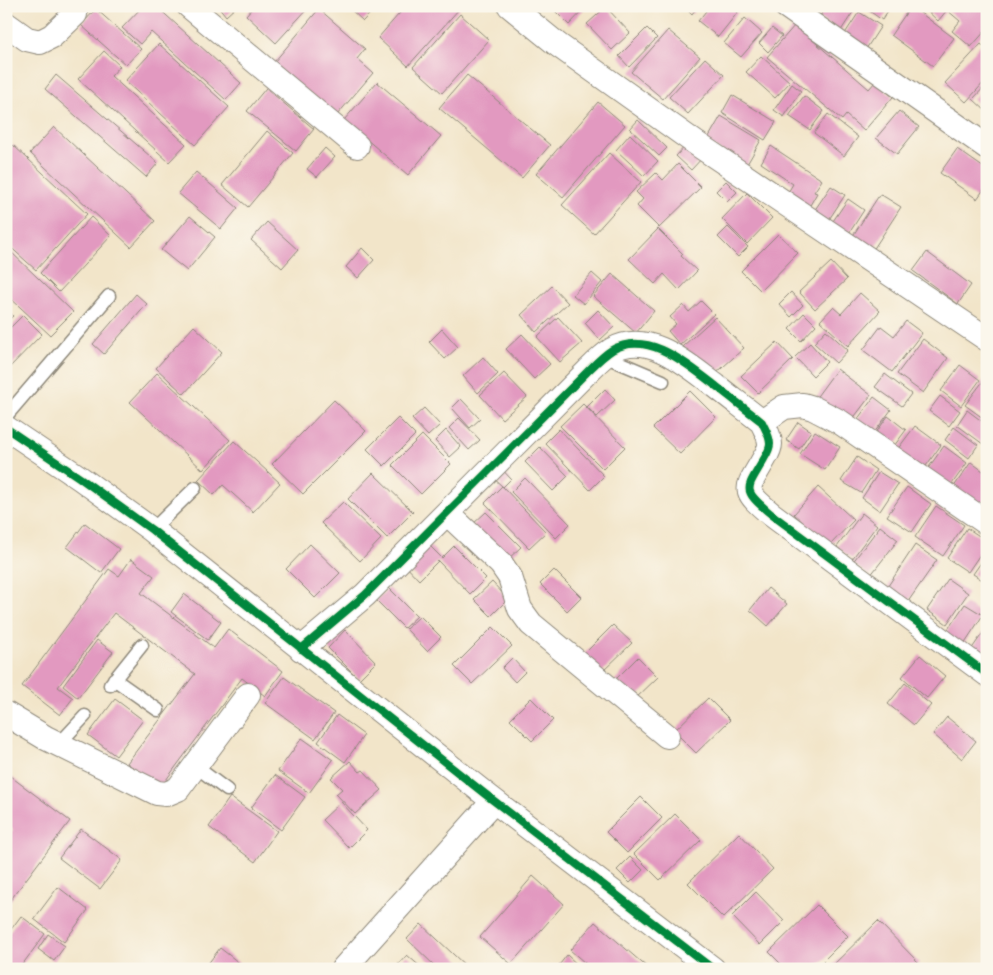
<svg xmlns="http://www.w3.org/2000/svg" width="993" height="975" font-family="'Shantell Sans',sans-serif">
	<style>
		.building { fill: #e299c0 }
		.lines { fill: none; stroke-linecap: round; stroke-linejoin: round }
		.service-casing { stroke: #8e887a; stroke-width: 15 }
		.minor-casing { stroke: #8e887a; stroke-width: 26 }
		.service { stroke: #fff; stroke-width: 12 }
		.minor { stroke: #fff; stroke-width: 24 }
		.cycleway-casing { stroke: #fbf7ec; stroke-width: 11 }
		.cycleway { stroke: #00873e; stroke-width: 8 }
	</style>
	<rect width="100%" height="100%" fill="#fbf7ec"/>
	<filter id="ink" filterUnits="userSpaceOnUse"><feTurbulence type="fractalNoise" baseFrequency=".02" numOctaves="2"/><feDisplacementMap in="SourceGraphic" scale="10" xChannelSelector="R" yChannelSelector="G"/><feConvolveMatrix kernelMatrix="1 2 1 2 8 2 1 2 1" color-interpolation-filters="sRGB"/></filter>
	<filter id="wash" filterUnits="userSpaceOnUse"><feTurbulence type="fractalNoise" baseFrequency=".0096" numOctaves="4" result="noise"/><feDisplacementMap in="SourceGraphic" scale="20" xChannelSelector="R" yChannelSelector="G"/><feGaussianBlur stdDeviation="1.12" result="paint"/><feColorMatrix in="noise" values="0 0 0 0 0 0 0 0 0 0 0 0 0 0 0 0 0 1.4 0 .05"/><feComposite in="paint" operator="in"/></filter>
	<g filter="url(#wash)">
		<rect width="100%" height="100%" fill="#f2e5c9"/>
		<g id="blocks">
			<path class="building" d="M143 6H156L241 83 226 100 151 32 140 44 122 28Z
				M218 6H237L226 16Z
				M254 6H310L276 43 246 15Z
				M347 6H377L363 21Z
				M406 6H458L460 8 408 66 378 38Z
				M550 6H587L569 25Z
				M683 6H698L692 14Z
				M710 6H730L738 12 718 37 698 21Z
				M826 6H857L840 32 819 18Z
				M870 6H891L882 20 868 10Z
				M911 6 954 38 933 66 891 35Z
				M922 6H978L987 14V29L971 47 952 31 960 21 947 10 938 21Z
				M606 7 630 33 612 50 587 24Z
				M96 9 141 49 126 65 81 25Z
				M319 9 365 49 357 59 373 73 337 115 269 68Z
				M859 12 881 26 866 49 844 35Z
				M460 14 489 40 442 93 413 67Z
				M745 18 762 33 741 57 724 43Z
				M795 25 869 89 875 82 893 97 864 131 846 115 842 120 767 57Z
				M647 28 657 38 629 67 619 56Z
				M772 28 782 36 768 52 759 43Z
				M668 30 700 57 663 99 631 72Z
				M159 44 229 107 195 145 125 81Z
				M981 44 987 49V79L966 102 945 83Z
				M104 51 120 66 111 76 186 144 169 162 78 79Z
				M761 56 790 82 775 98 746 72Z
				M705 58 724 75 688 114 669 97Z
				M56 75 158 163 146 177 45 89Z
				M467 75 550 145 522 178 439 108Z
				M377 82 441 136 408 175 344 120Z
				M792 84 801 91 784 117 774 110Z
				M987 84V112L973 99Z
				M266 88 314 129 296 151 247 111Z
				M732 95 776 122 765 140 722 113Z
				M804 96 824 111 810 130 789 116Z
				M598 102 625 125 563 197 536 174Z
				M899 111 919 127 897 154 876 138Z
				M828 114 858 137 844 156 814 133Z
				M721 116 761 140 746 166 706 142Z
				M638 120 667 148 659 156 630 129Z
				M54 127 155 221 131 247 30 153Z
				M267 131 293 153 248 207 222 185Z
				M630 134 658 161 644 176 616 150Z
				M689 142 704 156 691 170 676 156Z
				M13 145 87 214 36 270 6 243V152Z
				M771 146 822 180 814 192 817 193 809 207 787 194 793 184 761 163Z
				M325 148 335 157 317 177 307 169Z
				M957 149 987 170V185L977 199 940 173Z
				M609 153 641 182 594 234 562 205Z
				M678 164 701 187 659 228 637 206 643 199 636 192 656 173 663 180Z
				M196 172 238 208 221 229 178 193Z
				M726 181 737 192 727 202 716 191Z
				M831 186 845 195 826 224 812 214Z
				M747 193 772 218 747 244 722 219Z
				M880 194 901 207 873 250 852 237Z
				M848 199 864 210 846 238 829 227Z
				M190 216 215 237 187 271 161 250Z
				M91 217 111 236 59 292 40 273Z
				M267 222 298 250 282 268 251 240Z
				M728 227 748 247 738 257 718 237Z
				M658 229 683 254 681 256 697 271 679 290 664 274 655 284 629 259Z
				M778 234 798 253 761 291 741 271Z
				M6 247 73 312 50 335 6 294Z
				M362 248 374 260 358 278 346 267Z
				M927 252 971 285 958 304 913 271Z
				M831 262 847 279 815 309 799 292Z
				M592 273 602 282 584 304 573 295Z
				M612 274 654 311 636 333 593 296Z
				M552 286 568 303 536 332 521 315Z
				M791 292 803 305 791 317 779 304Z
				M860 293 880 311 848 346 820 321 833 307 841 314Z
				M136 294 147 304 104 354 93 344Z
				M701 301 714 314 680 345 668 331 676 324 670 317 683 305 689 312Z
				M6 309 13 316 6 322Z
				M598 310 614 327 600 340 585 323Z
				M804 313 816 325 801 341 789 329Z
				M23 315 42 334 6 371V332Z
				M558 317 582 343 560 362 537 337Z
				M715 317 744 348 712 377 683 346Z
				M906 321 922 333 892 372 863 350 881 326 894 336Z
				M194 326 222 352 184 394 156 368Z
				M442 329 458 347 445 359 429 342Z
				M826 330 848 350 836 363 814 343Z
				M522 334 550 364 534 379 506 349Z
				M923 339 948 358 923 393 897 374Z
				M777 342 793 359 758 393 741 376Z
				M810 343 827 362 813 376 795 357Z
				M483 357 498 374 478 393 463 376Z
				M960 365 980 380 961 406 941 391Z
				M837 369 871 395 849 424 815 399Z
				M157 373 230 440 203 470 130 402Z
				M504 373 527 397 502 419 480 395Z
				M885 374 911 394 902 406 875 387Z
				M987 376V421L965 405Z
				M605 389 615 400 597 417 587 407Z
				M690 391 716 417 680 454 653 428Z
				M940 396 960 411 949 426 929 411Z
				M874 397 891 410 871 437 854 424Z
				M461 399 480 419 470 428 452 408Z
				M334 400 366 431 303 494 272 464Z
				M583 404 625 447 603 469 560 426Z
				M424 408 440 425 428 436 412 419Z
				M967 410 987 425V447L957 425Z
				M888 416 906 430 891 450 873 437Z
				M398 418 415 435 384 466 367 449Z
				M459 418 480 440 469 450 449 428Z
				M798 422 811 431 799 449 786 440Z
				M915 426 941 445 921 473 894 454Z
				M954 427 978 445 969 458 945 440Z
				M559 429 604 476 590 490 545 443Z
				M446 430 461 447 450 457 435 441Z
				M815 431 840 447 825 470 800 454Z
				M422 435 451 464 421 494 392 465Z
				M234 441 280 483 253 512 223 485 214 495 198 480Z
				M944 446 967 463 947 491 924 474Z
				M540 447 568 476 553 491 525 462Z
				M857 457 876 470 861 493 841 481Z
				M971 462 987 474V498L978 510 951 491Z
				M499 466 511 479 503 487 490 475Z
				M879 472 898 484 880 511 862 498Z
				M373 473 413 512 387 538 348 499Z
				M525 478 570 524 556 538 511 492Z
				M502 486 546 532 529 548 485 503Z
				M818 487 854 520 829 546 794 514Z
				M907 487 931 504 912 532 887 516Z
				M343 502 381 539 360 561 321 523Z
				M936 506 964 525 943 556 915 537Z
				M486 512 521 547 507 560 472 525Z
				M862 513 877 525 852 559 837 547Z
				M85 523 119 549 101 573 67 547Z
				M880 526 898 540 870 576 852 563Z
				M967 528 987 541V544L968 572 947 558Z
				M426 542 442 558 454 546 486 578 470 594 438 561 419 580 404 564Z
				M310 544 340 573 315 598 286 569Z
				M915 545 937 560 905 606 884 592Z
				M987 554V583L973 574Z
				M131 559 154 576 141 593 214 648 228 629 283 671 265 696 242 678 160 788 127 763 195 674 114 613 58 687 73 698 60 715 22 686 109 569 119 576Z
				M554 570 581 597 567 611 540 584Z
				M948 579 968 593 947 624 927 610Z
				M492 582 508 599 491 616 474 599Z
				M389 588 417 616 404 628 376 600Z
				M768 588 787 604 768 626 750 610Z
				M184 594 221 622 208 640 171 612Z
				M987 595V605L982 602Z
				M965 604 983 615 960 650 942 638Z
				M420 616 441 637 427 651 406 629Z
				M613 625 632 643 600 674 582 656Z
				M493 627 512 646 472 684 454 666Z
				M987 627V671L966 657Z
				M345 630 376 662 359 679 328 648Z
				M97 640 113 652 78 698 63 686Z
				M920 655 945 676 927 698 902 677Z
				M638 657 658 677 634 700 615 680Z
				M512 658 525 672 515 682 502 668Z
				M284 677 334 713 315 739 265 703Z
				M905 683 931 705 914 725 888 704Z
				M531 698 553 720 532 741 510 719Z
				M708 698 730 720 696 753 674 731Z
				M115 699 143 720 116 756 88 735Z
				M337 715 364 735 345 762 318 742Z
				M947 717 976 741 962 759 933 734Z
				M302 738 333 760 309 793 278 771Z
				M350 761 360 772 363 770 382 790 355 814 336 794 342 789 331 778Z
				M6 773 70 821 6 906V838L13 830 6 825Z
				M275 775 305 797 281 830 251 808Z
				M230 797 277 831 255 862 209 827Z
				M641 797 662 818 627 853 606 832Z
				M341 802 367 830 349 848 322 820Z
				M675 814 701 840 660 880 634 854Z
				M81 829 122 860 100 889 59 858Z
				M739 833 773 869 723 918 688 883Z
				M630 857 643 870 630 883 617 870Z
				M533 876 564 904 511 964 480 937Z
				M58 887 88 910 64 942 34 919Z
				M756 892 784 921 760 945 732 916Z
				M817 905 848 936 815 969H786L769 952Z
				M21 916 45 934 19 969H6V936Z
				M878 921 919 963 913 969H829Z
				M595 922 649 969H592L570 950Z
				M421 924 469 969H438L407 939Z
				M48 934 65 946 54 961 38 949Z
				M220 948 247 969H204Z
				M407 955 423 969H394Z
				M567 955 582 969H556Z"/>
		</g>
	</g>
	<g filter="url(#ink)">
		<use href="#blocks" fill-opacity="0" stroke="#8e887a" stroke-width="1"/>
		<g class="lines">
			<g class="service-casing">
				<path id="service" d="M604 356 663 381
					M6 416 109 296
					M152 530 195 488
					M114 679 158 710
					M110 685 142 645
					M59 744 85 716
					M195 766 227 790"/>
			</g>
			<g class="minor-casing">
				<path id="minor" d="M189 6 357 146
					M510 6 558 45 697 144 987 339
					M786 6 987 147
					M6 24 27 39 40 42 52 36 75 14
					M762 422 784 407 803 405 813 408 840 422 987 523
					M6 428 80 478 152 530 485 794 713 969
					M447 513 501 564 510 577 520 609 531 624 667 736
					M301 649 365 595 589 370C596 363 604 355 612 350 649 329 689 366 716 386 731 398 747 410 762 422 765 429 770 436 770 444 770 449 767 454 764 459 747 490 740 488 771 514L987 674
					M6 714 46 738 157 793 166 794 178 789 248 695
					M343 969 494 801"/>
			</g>
			<use href="#service" class="service"/>
			<use href="#minor" class="minor"/>
			<g class="cycleway-casing">
				<path id="cycleway" d="M6 428 80 478 152 530 485 794 713 969
					M301 649 365 595 589 370C596 363 604 355 612 350 649 329 689 366 716 386 731 398 747 410 762 422 765 429 770 436 770 444 770 449 767 454 764 459 747 490 740 488 771 514L987 674"/>
			</g>
			<use href="#cycleway" class="cycleway"/>
		</g>
	</g>
	<rect width="993" height="975" fill="none" stroke="#fbf7ec" stroke-width="25"/>
</svg>
